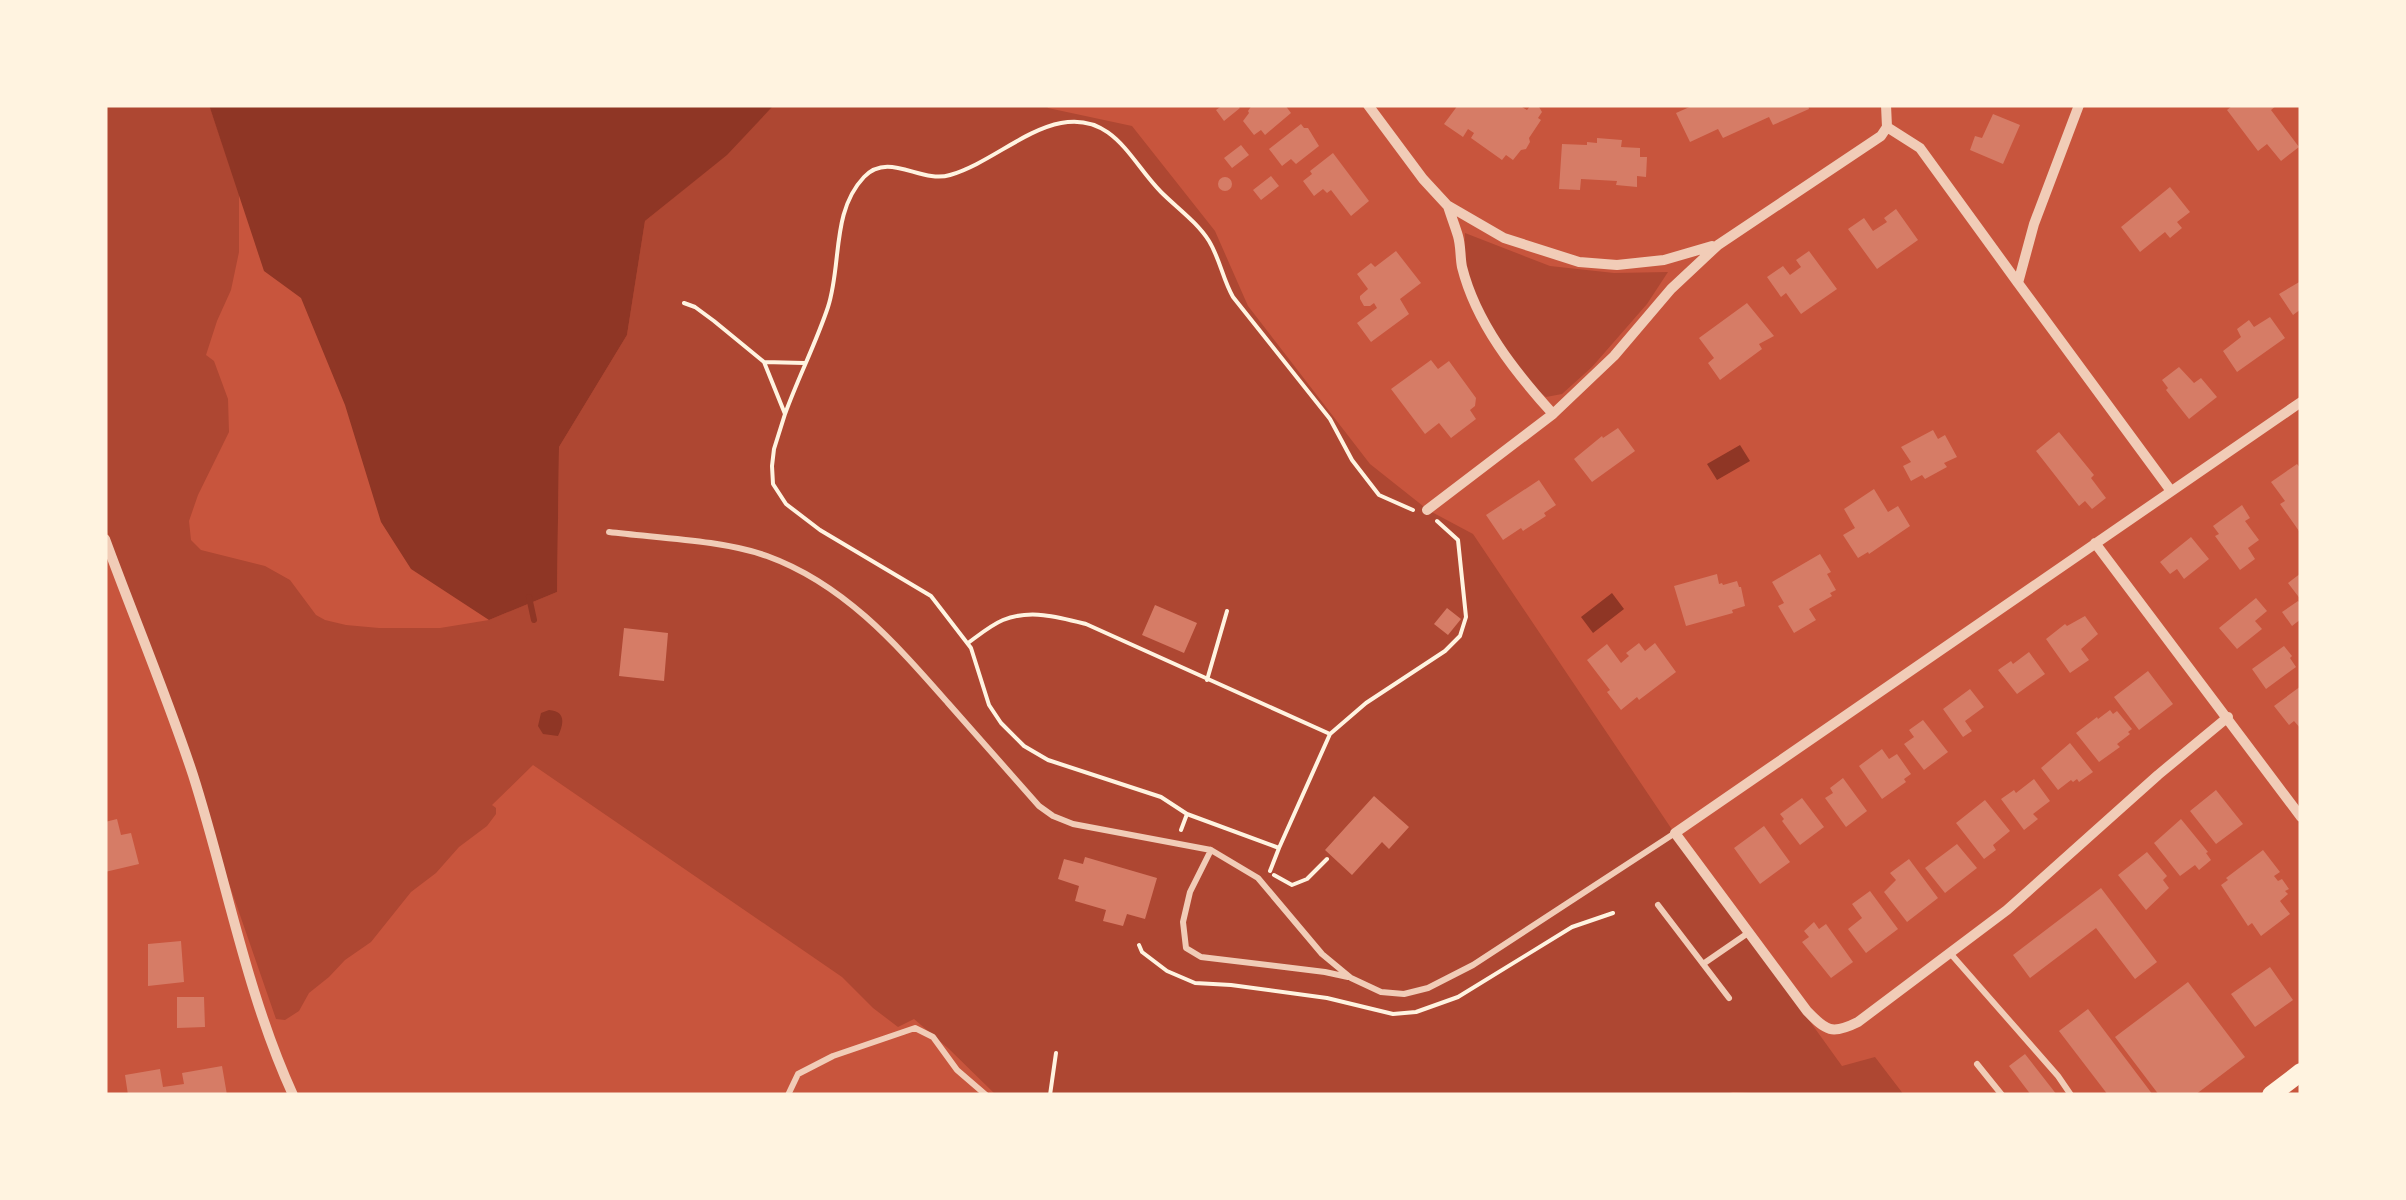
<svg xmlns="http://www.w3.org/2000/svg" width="2406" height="1200" font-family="'Space Grotesk',sans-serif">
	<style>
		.green { fill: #ae4732 }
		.water { fill: #8f3625 }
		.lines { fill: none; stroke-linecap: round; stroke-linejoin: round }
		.stream { stroke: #8f3625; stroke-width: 6 }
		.building { fill: #d67c66 }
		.path { stroke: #fff3e0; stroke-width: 4 }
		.service { stroke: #f1ccb7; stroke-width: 6 }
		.minor { stroke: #f1ccb7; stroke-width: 10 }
		.primary { stroke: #fff3e0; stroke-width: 18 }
	</style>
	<rect width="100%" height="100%" fill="#c8553d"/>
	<path class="green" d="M105 105H209L239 193V252L231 290 217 321 206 355 214 361 228 399 229 432 198 495 189 521 191 540 201 550 265 566 290 580 316 615 325 620 346 625 379 628H440L489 620 557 592 559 447 627 335 645 221 726 155 774 105H1046L1048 108 1132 126 1215 231 1248 306 1370 464 1428 510 1473 534 1673 831 1842 1066 1875 1057 1904 1095H1791L1733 1092 1722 1095H996L949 1049 914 1019 898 1027 873 1008 842 977 533 765 492 805 496 808V814L487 826 459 847 436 873 411 892 371 942 345 960 329 977 309 993 299 1011 285 1020 276 1019 105 525Z
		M1465 233 1550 266 1614 273 1668 272 1647 304 1592 367 1562 394 1546 397C1519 378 1471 298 1465 265 1463 255 1465 243 1465 233Z"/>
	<path class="water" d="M209 105H774L727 155 645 221 627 335 559 447 557 592 489 620 411 569 381 522 345 405 301 298 264 271Z
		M1740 445 1750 461 1717 480 1707 464Z
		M1612 593 1624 609 1593 633 1581 617Z
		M549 710C566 711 564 724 558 736L543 734 538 726 541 713Z"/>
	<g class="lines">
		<path class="stream" d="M529 597 534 620"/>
	</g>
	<path class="building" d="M1223 105H1237L1240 108 1224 121 1216 110Z
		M1252 105H1285L1291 113 1265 135 1261 130 1254 135 1243 121 1249 113 1248 111Z
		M1458 105 1472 107 1474 105H1519L1527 110 1531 105H1538L1542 112 1538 118 1541 120 1529 138 1530 142 1526 149 1521 150 1513 160 1506 155 1502 160 1471 138 1474 133 1468 129 1463 137 1444 124Z
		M1694 105H1808L1809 109 1773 125 1769 117 1723 138 1718 129 1690 142 1676 113Z
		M2233 105H2277L2271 110 2299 147 2281 161 2267 144 2258 151 2227 110Z
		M1993 114 2020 125 2003 164 1970 150 1975 136 1982 138Z
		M1301 124 1304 128H1308L1319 146 1296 164 1291 159 1282 166 1269 149Z
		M1597 138 1622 140 1621 147 1640 148V157H1647L1646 177 1637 176V187L1616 185 1617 181 1581 179 1580 190 1559 189 1562 144 1587 145V142L1597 143Z
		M1241 145 1249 155 1232 168 1224 158Z
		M1333 153 1369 201 1351 216 1331 190 1327 193 1323 189 1314 196 1303 181 1312 174 1310 171Z
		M1271 176 1279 186 1261 200 1253 190Z
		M1218 184a7 7 0 1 1 14 0a7 7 0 1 1-14 0Z
		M2170 187 2190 212 2177 222 2182 228 2170 238 2165 232 2140 252 2121 227Z
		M1896 209 1918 240 1877 269 1848 229 1864 218 1873 231 1887 222 1884 218Z
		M1396 251 1421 283 1400 299 1409 314 1371 342 1357 323 1377 308 1374 303 1370 306H1364L1360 299V296L1368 289 1357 274 1371 263 1375 267Z
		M1809 251 1837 289 1801 314 1786 293 1781 297 1767 277 1783 266 1790 275 1801 267 1796 260Z
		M2301 281V309L2293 315 2279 294Z
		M1747 303 1774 336 1759 344 1762 349 1720 380 1708 363 1714 358 1699 338Z
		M2270 317 2285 338 2237 372 2223 351 2241 337 2237 329 2249 320 2254 327Z
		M1431 360 1438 369 1449 361 1476 398 1475 406 1470 410 1476 419 1451 438 1439 423 1425 434 1391 389Z
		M2179 367 2194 383 2201 378 2217 397 2189 419 2166 390 2168 388 2162 380Z
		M1618 428 1635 451 1592 482 1574 459 1602 436 1603 438Z
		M1933 430 1938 439 1945 435 1957 457 1944 463 1947 467 1925 479 1922 475 1911 481 1903 466 1911 462 1901 447Z
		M2059 432 2094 475 2091 478 2106 498 2092 509 2085 501 2079 506 2036 451Z
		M2297 464 2301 469V534L2280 504 2285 501 2271 482Z
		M1539 480 1556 505 1544 513 1546 516 1523 531 1521 528 1503 540 1486 515Z
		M1874 489 1888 512 1898 506 1910 526 1869 554 1868 552 1858 558 1843 535 1855 528 1844 509Z
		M2242 505 2250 518 2245 521 2259 540 2248 548 2255 559 2240 570 2215 536 2219 534 2213 526Z
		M2191 537 2209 559 2184 579 2177 569 2170 574 2160 562Z
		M1820 554 1831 572 1827 574 1836 590 1830 593 1832 596 1809 609 1816 620 1794 633 1778 606 1784 603 1772 582Z
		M2301 573V600L2288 583Z
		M1717 574 1719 584 1722 583 1723 585 1737 581 1739 587H1741L1745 606 1732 610 1733 613 1686 626 1674 586Z
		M2256 598 2267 611 2255 621 2262 629 2237 649 2219 628Z
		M2298 601 2301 604V619L2292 626 2282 612Z
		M1155 605 1197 623 1184 653 1142 635Z
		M1447 608 1461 619 1448 635 1434 624Z
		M2085 616 2098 634 2081 649 2089 660 2070 673 2046 639 2065 624 2067 626Z
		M624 628 668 633 664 681 619 676Z
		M1639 643 1645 651 1655 643 1676 672 1639 700 1637 697 1621 710 1607 692 1610 690 1587 660 1607 644 1621 663 1629 656 1626 653Z
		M2284 646 2292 656 2290 658 2296 667 2266 689 2252 669Z
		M2029 652 2045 674 2017 694 1998 670 2011 661 2013 664Z
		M2148 671 2173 704 2139 730 2114 697Z
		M2301 686V729L2294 721 2289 725 2274 706Z
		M1970 689 1984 707 1965 721 1972 731 1963 737 1943 709Z
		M2110 710 2113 714 2117 711 2132 729 2128 732 2130 734 2117 744 2120 747 2099 762 2076 733 2097 717 2098 719Z
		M1923 720 1948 752 1924 770 1904 744 1914 737 1909 730Z
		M2070 743 2093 772 2079 782 2077 779 2073 782 2071 780 2058 790 2041 768Z
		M1882 749 1889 759 1897 754 1911 774 1904 779 1906 782 1882 799 1859 766Z
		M1843 778 1867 811 1846 827 1825 798 1833 793 1830 788Z
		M2034 779 2050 801 2033 814 2038 819 2024 830 2001 799 2014 790 2016 793Z
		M2216 790 2243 824 2216 844 2190 811Z
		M1374 796 1409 827 1389 849 1382 842 1352 875 1325 850Z
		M1802 798 1824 827 1800 845 1782 821 1784 819 1780 814Z
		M1985 800 2010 831 1993 845 1996 850 1984 859 1956 823Z
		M117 819 121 835 131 833 139 864 105 872V822Z
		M2181 819 2208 852 2206 853 2211 860 2199 870 2195 865 2180 876 2154 843Z
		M1764 826 1790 862 1760 884 1734 848Z
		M1957 844 1977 868 1945 893 1925 868Z
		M2263 850 2280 872 2274 876 2278 881 2282 879 2289 889 2285 891 2288 894 2280 901 2290 914 2261 936 2252 923 2248 926 2221 885 2228 880 2226 878Z
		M2147 852 2167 876 2163 880 2169 888 2146 910 2118 875Z
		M1085 857 1157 878 1145 919 1127 914 1123 926 1103 921 1106 910 1075 901 1079 886 1058 879 1064 859 1083 864Z
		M1909 859 1938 898 1907 922 1884 892 1896 880 1890 873Z
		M2101 888 2157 962 2135 979 2096 928 2030 978 2013 955Z
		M1870 891 1898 929 1866 953 1848 929 1862 918 1852 904Z
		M1814 922 1819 929 1826 924 1853 962 1831 978 1802 942 1809 937 1804 931Z
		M181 941 184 982 148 986V944Z
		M2270 967 2293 1000 2255 1027 2231 994Z
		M2188 982 2245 1057 2195 1095H2159L2115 1037Z
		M177 997H204L205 1027 177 1028Z
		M2088 1009 2153 1095H2122L2120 1093 2108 1095 2059 1031Z
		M2025 1054 2057 1095H2031L2009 1066Z
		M222 1066 227 1095H128L125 1075 160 1069 163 1087 184 1084 182 1073Z"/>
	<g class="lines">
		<path class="path" d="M684 303 695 307 714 321 764 362 785 414 774 449 772 466 773 484 786 504 820 530 931 596 971 648 989 705 1001 723 1024 746 1048 760 1161 797 1187 814 1181 830
			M764 362 804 363
			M785 414C798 378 816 343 828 307 842 264 831 212 864 177 889 151 921 184 950 175 988 164 1024 130 1061 123 1114 113 1131 162 1161 192 1177 208 1197 222 1209 241 1220 259 1223 280 1233 297L1330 419 1352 460 1379 495 1413 510
			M968 643C979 635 991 625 1003 620 1030 609 1059 617 1086 624L1330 734
			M1207 680 1227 611
			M1187 814 1279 848 1330 734 1366 703 1445 651 1460 636 1466 617 1458 540 1437 521
			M1270 871 1279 848
			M1274 875 1292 885 1307 879 1327 859
			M1139 945 1142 952 1167 971 1195 983 1231 985 1327 998 1393 1014 1416 1012 1458 997 1572 927 1613 913
			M1050 1095 1056 1053"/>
		<path class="service" d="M609 532C657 538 722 540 767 556 844 584 896 644 948 703 979 738 1009 772 1039 806L1053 816 1073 824 1211 850 1258 878 1322 954 1351 978 1381 992 1404 994 1428 988 1473 965 1675 833
			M1211 850 1190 892 1183 922 1186 948 1201 957 1325 972 1348 977
			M1658 905 1729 998
			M1950 953 2058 1076 2071 1095
			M1703 964 1748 933
			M1977 1064 2002 1095
			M788 1095 798 1074 833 1056 915 1028 933 1037 957 1070 986 1095"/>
		<path class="minor" d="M1368 105 1423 179 1447 205 1504 238 1579 262 1617 265 1664 260 1712 246
			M2079 105 2034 224 2018 283 2171 491
			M1887 127 1920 148 2018 283
			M1448 206C1451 216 1455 226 1458 236 1461 246 1460 257 1462 267 1476 323 1515 372 1553 414
			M1427 510 1553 414 1614 356 1671 289 1718 245 1881 136 1887 127 1886 105
			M105 539C134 618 167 696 193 775 227 882 246 992 293 1095
			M2095 543 2301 817
			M2228 717 2158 775 2007 910 1858 1022C1832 1035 1826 1031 1807 1011L1675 833 2301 402"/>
		<path class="primary" d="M2271 1095 2301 1072"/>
	</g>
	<rect width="2406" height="1200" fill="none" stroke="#fff3e0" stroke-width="215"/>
</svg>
